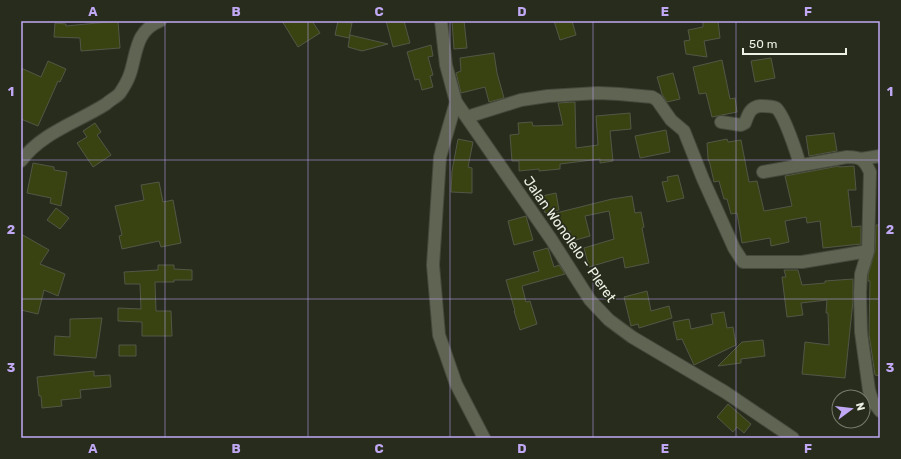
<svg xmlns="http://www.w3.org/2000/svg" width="901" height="459" font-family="Rubik,sans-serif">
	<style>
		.building { fill: #384311; stroke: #525746 }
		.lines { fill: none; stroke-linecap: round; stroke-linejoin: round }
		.street-casing { stroke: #464a3c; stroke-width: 14 }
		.secondary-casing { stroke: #464a3c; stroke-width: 14 }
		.street { stroke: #5f6453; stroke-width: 12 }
		.secondary { stroke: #5f6453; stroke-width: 12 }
		.grid { fill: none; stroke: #c0a8f4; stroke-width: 1; stroke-opacity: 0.55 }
		.labels { text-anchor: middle; stroke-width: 3.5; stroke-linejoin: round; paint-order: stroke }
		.street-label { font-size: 14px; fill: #edf1e6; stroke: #282c1d }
		.neatline { fill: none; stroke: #c0a8f4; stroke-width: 1.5 }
		.grid-label { font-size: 13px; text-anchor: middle; font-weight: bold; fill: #c0a8f4 }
	</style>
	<rect width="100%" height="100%" fill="#282c1d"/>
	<path class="building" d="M118 21 120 48 81 51 80 38 54 37 55 23 66 24V26Z
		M282 21H312L320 33 298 47Z
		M338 21 352 23 349 38 335 35Z
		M386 21H404L410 43 393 47Z
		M452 21H464L467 48 454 49Z
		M554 21H572L576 35 560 40Z
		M711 21H718L720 38 704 41 707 57 686 54 684 41 690 40 688 30 703 27V22Z
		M350 35 388 44 362 51 348 47Z
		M431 45 433 56 428 57 433 75 430 76 433 87 422 90 419 79 415 80 407 52Z
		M494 53 497 73 504 98 489 102 485 87 461 93 456 73 461 71 460 58Z
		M771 58 775 78 755 82 751 61Z
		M722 60 730 99 735 98 737 112 712 117 706 93 699 94 693 67Z
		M48 61 66 69 60 82 58 81 38 126 21 119V68L41 77Z
		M673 73 680 99 667 102 662 94 657 77Z
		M575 102 576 148 598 145 596 116 630 113 631 129 610 131 613 161 600 163V159L560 164V169L539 171V169L519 171V161H512L510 135 519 134 518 123 532 122 533 126 563 125 558 103Z
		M95 123 101 132 97 135 111 155 93 167 77 143 87 137 83 131Z
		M666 130 670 152 640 158 635 136Z
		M834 133 837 151 809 156 806 136Z
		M458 139 473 142 468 167 472 168V193L451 192 452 171Z
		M727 139 728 142 741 140 749 182 757 181 764 211 792 206 785 176 839 166V167L854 166 856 190H848L852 227 861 226V244L823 248 820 221 807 223 806 217 785 221 789 242 771 246 770 238 742 243 737 213 731 214 727 199H724L719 181 714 182 710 164 708 159 707 143Z
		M33 163 54 167V170L67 172 61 206 50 203 51 198 27 193Z
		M678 175 684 198 667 202 662 182 668 181 667 177Z
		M159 182 163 202 173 200 181 243 161 247 159 241 122 249 119 236 122 235 115 206 144 200 141 185Z
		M556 193 559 210 545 213 542 196Z
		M632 196 635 213 641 212 644 227 642 228 649 263 625 268 623 257 589 267 584 248 614 239 609 211 585 216 590 236 572 241 570 231 561 233 556 213 612 199Z
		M56 208 69 218 60 229 47 220Z
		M526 216 533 240 514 245 508 221Z
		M876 225H880V376L875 375 869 334 870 281H868V275L875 251Z
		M21 234 49 250 40 264 65 274 58 296 44 290 38 314 21 310Z
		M548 248 554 267 559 265 565 274 522 286 526 302 530 301 537 324 520 330 514 311H515L506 280 539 271 533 252Z
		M158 265H174V269L192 270V280H174V282H155L156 311H171L172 336H142V322L118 321V308L141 309 140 284H125L124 272 158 270Z
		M784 270H798L802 285 825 283V281L853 279V301L845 378 802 374 805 342 829 345 828 313H826L827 300 801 303 803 315 787 317 782 277H786Z
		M647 291 651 311 669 306 672 318 639 328 638 324 631 326 624 297Z
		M724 312 727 328 733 327 736 345 694 365 682 339 677 340 673 322 689 319 691 329 713 324 711 314Z
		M102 318 96 358 54 355 55 336 70 337V319Z
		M763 340 765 356 741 359V363L718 366 742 342Z
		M119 345H136V356H119Z
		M94 371V376L110 375 111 387 80 390 81 398 61 400 62 406 42 408 41 396H39L37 377Z
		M728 404 751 424 744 433 737 427 733 432 717 417Z"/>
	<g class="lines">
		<g class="street-casing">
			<path id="street" d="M456 102 440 157 433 265 439 335 456 384 484 438
				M467 117 521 100 548 96 598 93 619 94 652 97 657 100 671 120 684 131 703 179 734 248 743 262H802L868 251
				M721 122 741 125 745 123C748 115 750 107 760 106 764 106 772 106 776 108 784 114 797 154 800 165
				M861 159 880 156
				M21 161C41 133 78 122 106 104 110 100 117 97 120 93 124 87 128 80 130 74 137 53 135 31 160 21
				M763 172 847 157C861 157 864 159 870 172L868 251 861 274 860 293 861 332 869 390 872 400 880 411"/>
		</g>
		<g class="secondary-casing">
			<path id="secondary" d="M441 21 446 65 456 102 551 239 590 300 609 320 632 337 725 392 793 438"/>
		</g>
		<use href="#street" class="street"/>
		<use href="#secondary" class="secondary"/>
	</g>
	<path class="grid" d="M165 21V438M308 21V438M450 21V438M593 21V438M736 21V438M21 160H880M21 299H880"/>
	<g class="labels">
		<g class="street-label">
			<text transform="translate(570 239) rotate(55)" y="5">Jalan Wonolelo - Pleret</text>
		</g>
	</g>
	<rect width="901" height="459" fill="none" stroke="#282c1d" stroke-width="44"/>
	<g transform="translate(851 409) rotate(75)"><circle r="19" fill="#282c1d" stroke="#777b6d"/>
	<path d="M0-3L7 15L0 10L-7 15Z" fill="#c0a8f4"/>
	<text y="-6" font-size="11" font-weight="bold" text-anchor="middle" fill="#edf1e6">N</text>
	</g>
	<path d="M743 48v6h103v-6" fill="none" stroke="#edf1e6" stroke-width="2"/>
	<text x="749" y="48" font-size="12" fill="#edf1e6" stroke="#282c1d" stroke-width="3" paint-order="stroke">50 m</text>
	<rect x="22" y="22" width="857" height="415" class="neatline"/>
	<g class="grid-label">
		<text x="93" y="16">A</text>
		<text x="236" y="16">B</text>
		<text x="379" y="16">C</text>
		<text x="522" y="16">D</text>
		<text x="665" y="16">E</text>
		<text x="808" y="16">F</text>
		<text x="11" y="96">1</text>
		<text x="890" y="96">1</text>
		<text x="11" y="234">2</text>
		<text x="890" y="234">2</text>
		<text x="11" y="372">3</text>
		<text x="890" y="372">3</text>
		<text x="93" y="453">A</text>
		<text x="236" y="453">B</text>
		<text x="379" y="453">C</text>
		<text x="522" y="453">D</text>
		<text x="665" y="453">E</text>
		<text x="808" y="453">F</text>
	</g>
</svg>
